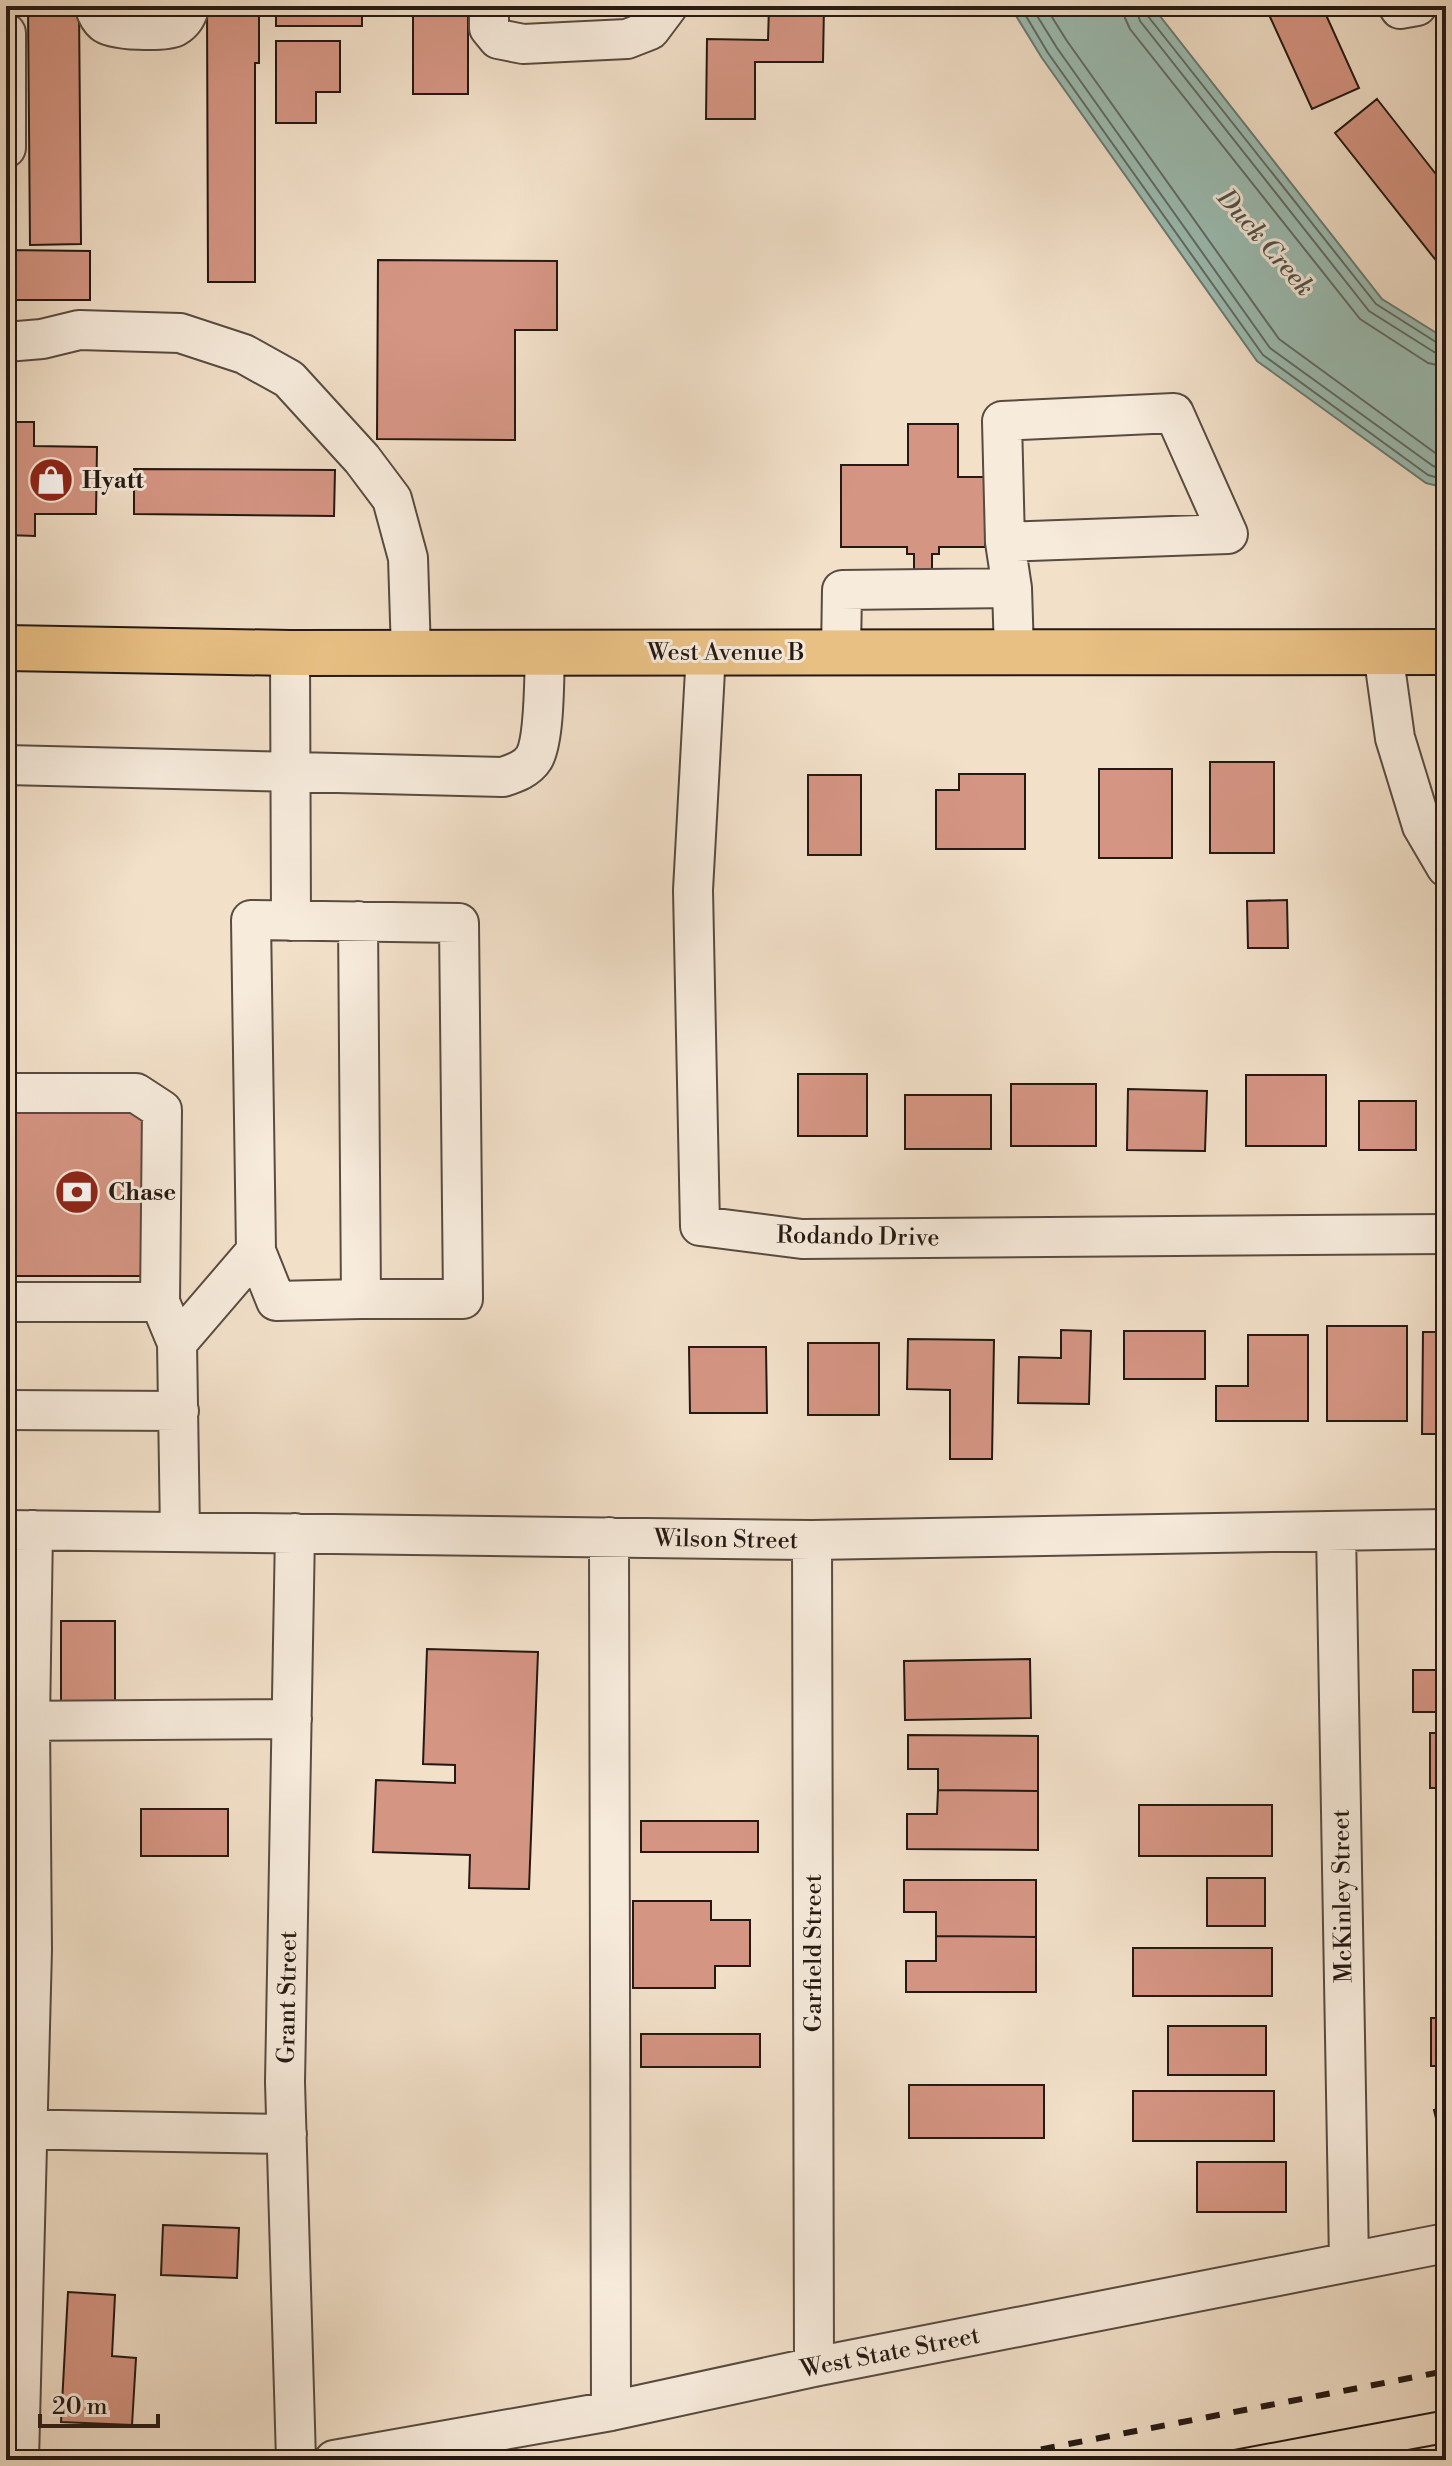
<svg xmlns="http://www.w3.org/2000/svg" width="1452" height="2466" font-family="'Libre Bodoni',serif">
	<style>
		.water { fill: #9bbdb3; stroke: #6b7b73; stroke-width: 2 }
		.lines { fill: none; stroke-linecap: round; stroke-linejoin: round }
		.shore { stroke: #606b64; stroke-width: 2 }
		.building { fill: #d59583; stroke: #241914; stroke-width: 2 }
		.minor-casing { stroke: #584b41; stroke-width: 42 }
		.major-casing { stroke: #241914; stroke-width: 48 }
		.minor { stroke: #f7ebdc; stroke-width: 38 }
		.major { stroke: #e9c084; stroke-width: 44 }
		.tram { stroke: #241914; stroke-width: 2 }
		.rail { stroke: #241914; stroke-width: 6; stroke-dasharray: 14 14; stroke-linecap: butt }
		.labels { text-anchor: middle; stroke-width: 6; stroke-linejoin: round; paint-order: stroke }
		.poi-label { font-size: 24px; font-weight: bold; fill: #241914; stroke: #f7ebdc; text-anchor: start }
		.street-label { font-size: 24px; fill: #241914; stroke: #f7ebdc }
		.water-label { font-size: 26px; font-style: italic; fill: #4e524c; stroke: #f7ebdc }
	</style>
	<rect width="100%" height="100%" fill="#f2e0c9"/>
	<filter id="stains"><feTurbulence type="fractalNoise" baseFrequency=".0025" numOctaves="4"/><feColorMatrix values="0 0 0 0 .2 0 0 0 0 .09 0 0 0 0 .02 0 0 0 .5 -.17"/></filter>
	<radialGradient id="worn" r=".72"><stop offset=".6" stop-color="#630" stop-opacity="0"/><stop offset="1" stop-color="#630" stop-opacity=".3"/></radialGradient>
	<path class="water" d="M1010 6H1152L1382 299 1446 339V488L1426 483 1257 361 1042 58Z"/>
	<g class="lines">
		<path class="shore" d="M1020 6 1048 53 1263 355 1428 475 1446 480
			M1031 6 1057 48 1270 348 1433 466 1446 470
			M1045 6 1067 41 1279 339 1438 455 1446 457
			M1123 6 1125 18 1130 29 1360 319 1428 363 1446 367
			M1135 6 1140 21 1369 311 1434 352 1446 355
			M1145 6 1147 15 1376 304 1439 344 1446 345"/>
	</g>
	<path class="building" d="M28 6H79L81 244 30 245Z
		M207 6H259V63H255V282H208Z
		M276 6H362V26H276Z
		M413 6H468V94H413Z
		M577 6H614V8H577Z
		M769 6H824L823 62H755V119H706L707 39 768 40Z
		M1265 6H1322L1359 88 1312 109Z
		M276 41H340V92H316V123H276Z
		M1377 99 1446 187V273L1335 133Z
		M6 250 90 251V300H6Z
		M378 260 557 261V330H515V440L377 439Z
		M6 422H34V446L97 447 96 514H35V536L6 535Z
		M908 424H958V477H985V547H939V554H932V580H914V554H907V547H841V465H908Z
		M134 469 335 470 334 516 134 514Z
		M1210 762H1274V853H1210Z
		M1099 769H1172V858H1099Z
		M959 774H1025V849H936V790H959Z
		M808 775H861V855H808Z
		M1287 900 1288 948H1248L1247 901Z
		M798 1074H867V1136H798Z
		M1246 1075H1326V1146H1246Z
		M1011 1084H1096V1146H1011Z
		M1128 1089 1207 1091 1205 1151 1127 1150Z
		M905 1095H991V1149H905Z
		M1359 1101H1416V1150H1359Z
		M6 1107 148 1108 147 1276H6Z
		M1327 1326H1407V1421H1327Z
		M1061 1330 1091 1331 1089 1404 1018 1403 1019 1357 1061 1358Z
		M1124 1331H1205V1379H1124Z
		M1423 1332H1446V1434H1422Z
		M1248 1335H1308V1421H1216V1386H1248Z
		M908 1339 994 1340 992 1459H950V1390L907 1389Z
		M808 1343H879V1415H808Z
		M689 1347H766L767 1413H690Z
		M61 1621H115V1710H61Z
		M427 1649 538 1652 529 1889 469 1888 470 1855 373 1852 376 1780 455 1783V1765L423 1764Z
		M1030 1659 1031 1718 905 1720 904 1661Z
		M1413 1670H1446V1712H1413Z
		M1430 1733H1446V1788H1430Z
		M908 1735 1038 1736V1791L938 1790V1769H908Z
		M938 1790 1038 1791V1850L907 1849V1814H937Z
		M1139 1805H1272V1856H1139Z
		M1437 1808H1446V1858H1437Z
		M141 1809H228V1856H141Z
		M641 1821H758V1852H641Z
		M1207 1878H1265V1926H1207Z
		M904 1880H1036V1937L936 1936V1912H904Z
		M633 1901H711V1920H750V1966H715V1988H633Z
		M936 1936 1036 1937V1992H906V1961H936Z
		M1133 1948H1272V1996H1133Z
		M1431 2018H1446V2066H1431Z
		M1168 2026H1266V2075H1168Z
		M641 2034H760V2067H641Z
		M909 2085H1044V2138H909Z
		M1133 2091H1274V2141H1133Z
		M1446 2107V2160L1434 2110Z
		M1197 2162H1286V2212H1197Z
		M163 2225 239 2228 237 2278 161 2275Z
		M68 2292 115 2295 112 2356 136 2358 132 2425 61 2422Z"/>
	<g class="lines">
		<g class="minor-casing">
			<path id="minor" d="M94 6C96 12 99 19 104 23 113 31 165 32 175 27 184 22 187 15 190 6
				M489 6V28L498 39 523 44 627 39 650 30 668 6
				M1398 6 1400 9 1417 6
				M6 33V148
				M6 342 42 339 79 330 180 333 244 354 289 379 362 459 392 499 408 558 411 652
				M1005 542 1002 421 1174 413 1228 534 1005 542 1012 588
				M706 652 693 890 700 1226 802 1239 1446 1234
				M841 652 842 590 1012 588 1014 652
				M1383 652 1395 738 1422 826 1446 867
				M290 653 291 921
				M6 765 503 777C515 773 527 769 534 758 545 739 544 676 545 652
				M6 1093H136L162 1110 160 1302 177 1343 180 1532
				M256 1251 276 1301 361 1299
				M6 1302H160
				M177 1343 256 1251 251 920C321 921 390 922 459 923L463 1299H361L358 921
				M6 1410 179 1411
				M6 1530 812 1540 1446 1529
				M1336 1531 1349 2261
				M295 1533 285 2082 296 2460
				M609 1537 611 2411
				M812 1540 814 2367
				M6 1721 292 1719
				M6 2129 287 2134
				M19 2460 32 1949 30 1721 33 1530
				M334 2460 611 2411 814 2367 1446 2243"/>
		</g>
		<g class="major-casing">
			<path id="major" d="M6 648 290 653 1446 652"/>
		</g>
		<use href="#minor" class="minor"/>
		<use href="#major" class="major"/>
		<path class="tram" d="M1181 2460 1446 2410
			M1353 2460 1446 2443"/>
		<path class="rail" d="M986 2460 1446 2371"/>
	</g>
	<defs>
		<g id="shop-disc" transform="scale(2.3)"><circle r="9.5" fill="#8f2418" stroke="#f7ebdc"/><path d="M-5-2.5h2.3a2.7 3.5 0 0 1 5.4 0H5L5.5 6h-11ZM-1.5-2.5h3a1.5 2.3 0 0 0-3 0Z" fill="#fff"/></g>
		<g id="bank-disc" transform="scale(2.3)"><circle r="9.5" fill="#8f2418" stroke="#f7ebdc"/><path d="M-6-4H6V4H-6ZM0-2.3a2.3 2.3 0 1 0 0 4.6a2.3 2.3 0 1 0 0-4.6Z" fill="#fff"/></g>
	</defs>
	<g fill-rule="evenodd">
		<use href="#shop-disc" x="51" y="480"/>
		<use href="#bank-disc" x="77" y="1192"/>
	</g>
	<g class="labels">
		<g class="poi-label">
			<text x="82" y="488">Hyatt</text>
			<text x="108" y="1200">Chase</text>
		</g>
		<g class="street-label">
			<text x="726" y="660">West Avenue B</text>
			<text transform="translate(858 1236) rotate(1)" y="8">Rodando Drive</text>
			<text transform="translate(726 1539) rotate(1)" y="8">Wilson Street</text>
			<text transform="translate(1342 1896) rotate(-91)" y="8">McKinley Street</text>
			<text transform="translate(813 1953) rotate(-90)" y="8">Garfield Street</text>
			<text transform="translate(287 1997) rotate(-89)" y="8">Grant Street</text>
			<text transform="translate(890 2352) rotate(-11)" y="8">West State Street</text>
		</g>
		<g class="water-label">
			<text transform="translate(1266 242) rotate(49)" y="9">Duck Creek</text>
		</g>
	</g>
	<rect width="1452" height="2466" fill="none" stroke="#f2e0c9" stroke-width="32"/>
	<rect x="8" y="8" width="1436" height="2450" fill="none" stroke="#241914" stroke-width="4"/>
	<rect x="16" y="16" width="1420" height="2434" fill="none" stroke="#241914" stroke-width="2"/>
	<path d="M40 2414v12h118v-12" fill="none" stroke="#241914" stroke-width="4"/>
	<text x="52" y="2414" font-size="24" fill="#241914" stroke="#f7ebdc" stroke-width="6" paint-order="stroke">20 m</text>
	<rect width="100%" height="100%" filter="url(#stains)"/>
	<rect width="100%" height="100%" fill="url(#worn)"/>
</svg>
